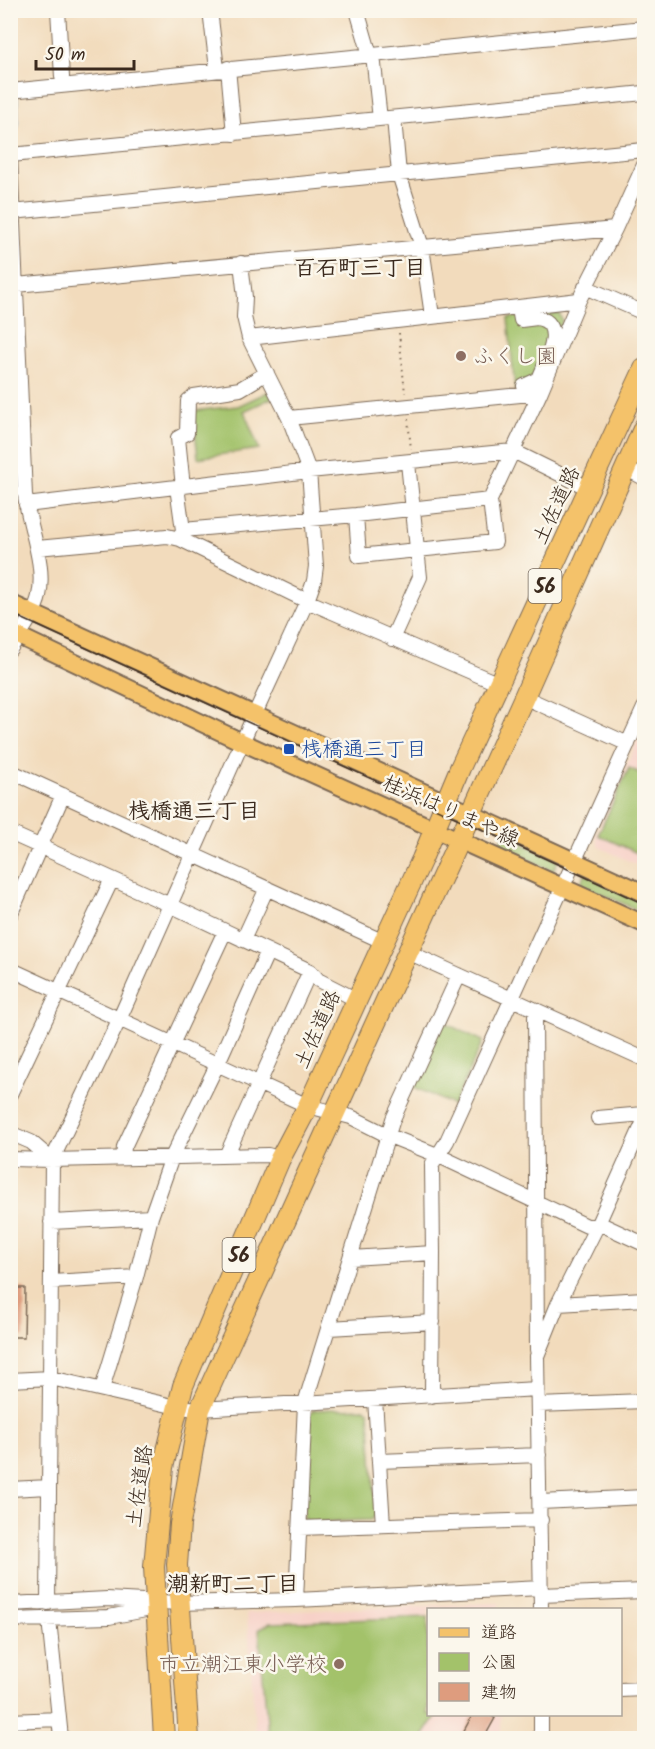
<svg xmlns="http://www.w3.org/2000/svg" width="655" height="1749" font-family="Kalam,'Klee One',sans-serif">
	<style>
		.built { fill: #f7d1c8 }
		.green { fill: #a3c26a; stroke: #6f7644; stroke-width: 1.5 }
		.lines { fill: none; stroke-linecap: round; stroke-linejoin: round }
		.stream { stroke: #58a2d0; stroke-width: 4 }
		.building { fill: #de9c7e }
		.minor-casing { stroke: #7b6855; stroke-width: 16 }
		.major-casing { stroke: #7b6855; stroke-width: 20 }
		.highway-casing { stroke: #7b6855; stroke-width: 22 }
		.path { stroke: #7b6855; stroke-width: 2; stroke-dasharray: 1.5 4.5; stroke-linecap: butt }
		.minor { stroke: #fff; stroke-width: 14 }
		.major { stroke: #f4c26a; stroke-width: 16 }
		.highway { stroke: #f4c26a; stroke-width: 20 }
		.tram { stroke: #3b2a1e; stroke-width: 1.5 }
		.education-dot { fill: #8d6e63; stroke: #fbf7ec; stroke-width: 2 }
		.transit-dot { fill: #1a4fb4; stroke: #fbf7ec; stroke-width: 2 }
		.labels { text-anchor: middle; stroke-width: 5; stroke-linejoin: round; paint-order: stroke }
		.shield { fill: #fbf7ec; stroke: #75685c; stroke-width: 1.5 }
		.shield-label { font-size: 20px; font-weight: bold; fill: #3b2a1e }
		.education-label { font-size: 21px; fill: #785e54; stroke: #fbf7ec; text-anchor: start }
		.street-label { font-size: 21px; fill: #3b2a1e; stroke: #fbf7ec }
		.transit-label { font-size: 21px; fill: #164399; stroke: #fbf7ec; text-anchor: start }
		.neighbourhood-label { font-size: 22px; font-weight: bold; fill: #3b2a1e; stroke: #fbf7ec }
	</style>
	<rect width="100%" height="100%" fill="#fbf7ec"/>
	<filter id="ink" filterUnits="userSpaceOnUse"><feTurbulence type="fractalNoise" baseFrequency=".0167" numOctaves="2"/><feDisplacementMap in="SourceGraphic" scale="12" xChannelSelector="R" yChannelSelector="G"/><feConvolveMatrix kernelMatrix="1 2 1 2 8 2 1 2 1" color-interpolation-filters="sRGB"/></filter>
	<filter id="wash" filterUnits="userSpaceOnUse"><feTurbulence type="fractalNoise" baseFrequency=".008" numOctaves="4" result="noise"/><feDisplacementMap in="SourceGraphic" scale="24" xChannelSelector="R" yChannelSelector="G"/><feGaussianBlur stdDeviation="1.35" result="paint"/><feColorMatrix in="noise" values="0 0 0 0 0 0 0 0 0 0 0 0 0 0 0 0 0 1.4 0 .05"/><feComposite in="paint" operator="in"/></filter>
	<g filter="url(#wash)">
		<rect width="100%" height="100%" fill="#f2dbbc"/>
		<path class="built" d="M644 726V868L599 847 595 836Z
			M499 1603V1609L428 1610V1714L501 1715V1738H256L247 1613Z"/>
		<path class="green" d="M559 313 562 321 537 383 515 390 508 318Z
			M268 392 272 398 244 411 259 449 198 458 193 411 238 406Z
			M629 768 644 775V856L598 835Z
			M504 835 558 860 553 871 499 846Z
			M585 874 644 901V913L580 884Z
			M443 1022 483 1041 453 1105 412 1086Z
			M364 1408 369 1412 376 1515 371 1520 308 1522 304 1518 309 1414 314 1410Z
			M428 1617V1714L437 1715 422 1738H343L268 1733 259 1629 270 1623Z"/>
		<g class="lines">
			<path class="stream" d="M13 11 15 84
				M16 96 17 126"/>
		</g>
		<g id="blocks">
			<path class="building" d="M10 1288H25L24 1337H10Z
				M473 1714H488L495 1718 484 1738H460Z"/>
		</g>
	</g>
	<g filter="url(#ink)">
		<use href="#blocks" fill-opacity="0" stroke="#7b6855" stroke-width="1.5"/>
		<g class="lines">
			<g class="minor-casing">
				<path id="minor" d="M58 10 62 77
					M210 10 217 69
					M357 10 370 55
					M373 55 380 119
					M228 68 234 134
					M10 91 644 28
					M394 118 399 174 422 247 432 316
					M10 154 25 495C29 528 46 563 39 596 36 612 19 635 10 649
					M11 155 644 93
					M12 212 644 150
					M16 285 615 229
					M585 287 644 313
					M520 314 521 320 537 318
					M249 338 579 300
					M524 386 539 379C545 363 568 323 537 318L533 313
					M289 418 540 393
					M625 468 644 478
					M177 487 183 530 180 538
					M183 487 178 438 187 433 188 401 194 396 240 389 267 373
					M26 505 309 471 513 451 590 489
					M356 515 359 556 495 542 490 500 540 393 579 300 615 229 644 165
					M183 530 356 515 490 500
					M37 548 167 536 180 539 307 601 499 684
					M392 639 420 577 408 463
					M524 697 628 744
					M10 771 384 942
					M10 833 170 905 310 971 318 980 357 1000
					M10 915 63 795
					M243 940 267 888
					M408 952 644 1059
					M10 969 308 1106 351 1117 387 1135 437 1155 587 1226H605L644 1244
					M535 1010 537 1350
					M10 1094 112 879
					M598 1118 644 1114
					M10 1133 31 1142 52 1160
					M226 1156 310 971
					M123 1158 124 1147 225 931
					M10 1159 52 1160 268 1155 280 1159
					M51 1222 151 1217
					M351 1258 433 1253
					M52 1282 136 1277
					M558 1304 644 1299
					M329 1328 433 1322
					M10 1380 51 1378 177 1407 200 1409 537 1389
					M102 1389 136 1277 151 1217 172 1157 217 1065 268 951
					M432 1396 433 1253 432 1165 447 1141 644 708
					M375 1399 383 1525
					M538 1405 644 1401
					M379 1461 539 1455
					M10 1489 49 1487
					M541 1502 644 1497
					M299 1528 541 1520
					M541 1595 644 1591
					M296 1600 305 1403 393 1119 459 975
					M48 1603 52 1160 119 1020 248 729 307 601 314 581 316 566 309 471 289 418 249 338 244 317 245 297 241 263
					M10 1604 107 1599 179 1603 296 1600 541 1588
					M541 1610 537 1356 558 1304 597 1226 644 1121
					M49 1619 61 1738
					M10 1620 109 1617 156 1608
					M620 1690 644 1689
					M10 1721 59 1719
					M541 1738V1714"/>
			</g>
			<g class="major-casing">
				<path id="major" d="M10 603 644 893
					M10 632 242 742 644 924"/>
			</g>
			<g class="highway-casing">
				<path id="highway" d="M164 1738 154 1567 163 1467 183 1386 280 1159 308 1106 422 859 460 768 644 369
					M189 1738 177 1565 180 1524 200 1409 524 697 644 427"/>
			</g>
			<path class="path" d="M399 333 405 393
				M408 419 411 449"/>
			<use href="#minor" class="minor"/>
			<use href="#major" class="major"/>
			<use href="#highway" class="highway"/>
			<path class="tram" d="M10 613 644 904"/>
		</g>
	</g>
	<g class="education-dot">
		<circle cx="461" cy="356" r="6"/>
		<circle cx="339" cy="1664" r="6"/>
	</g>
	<rect class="transit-dot" x="283" y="743" width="12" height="12" rx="3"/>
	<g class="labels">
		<g class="shield">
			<rect x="528.5" y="569" width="33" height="34" rx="4.5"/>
			<rect x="222.5" y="1238" width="33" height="34" rx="4.5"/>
		</g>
		<g class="shield-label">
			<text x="545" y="593">56</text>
			<text x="239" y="1262">56</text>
		</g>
		<g class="education-label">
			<text x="473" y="363">ふくし園</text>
			<text x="327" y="1671" text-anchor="end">市立潮江東小学校</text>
		</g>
		<g class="street-label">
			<text transform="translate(556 505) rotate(-65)" y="7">土佐道路</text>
			<text transform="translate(451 811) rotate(24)" y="7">桂浜はりまや線</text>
			<text transform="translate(317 1029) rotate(-66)" y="7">土佐道路</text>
			<text transform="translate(139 1486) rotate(-82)" y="7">土佐道路</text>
		</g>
		<g class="transit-label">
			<text x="301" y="756">桟橋通三丁目</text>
		</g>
		<g class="neighbourhood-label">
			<text x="360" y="275">百石町三丁目</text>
			<text x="194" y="818">桟橋通三丁目</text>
			<text x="233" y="1591">潮新町二丁目</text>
		</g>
	</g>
	<rect width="655" height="1749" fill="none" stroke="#fbf7ec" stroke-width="36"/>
	<rect x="427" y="1608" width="195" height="108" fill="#fbf7ec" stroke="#aea59a" stroke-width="1.5"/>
	<rect x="439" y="1628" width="30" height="9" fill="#f4c26a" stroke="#aea59a" stroke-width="1.5"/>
	<text x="481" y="1638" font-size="18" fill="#3b2a1e">道路</text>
	<rect x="439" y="1653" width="30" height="18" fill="#a3c26a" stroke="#aea59a" stroke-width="1.5"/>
	<text x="481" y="1668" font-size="18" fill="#3b2a1e">公園</text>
	<rect x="439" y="1683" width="30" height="18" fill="#de9c7e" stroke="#aea59a" stroke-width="1.5"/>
	<text x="481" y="1698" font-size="18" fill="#3b2a1e">建物</text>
	<path d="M36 60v9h98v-9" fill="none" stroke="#3b2a1e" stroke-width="3"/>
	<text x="45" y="60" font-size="18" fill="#3b2a1e" stroke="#fbf7ec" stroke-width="4.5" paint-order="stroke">50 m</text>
</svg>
